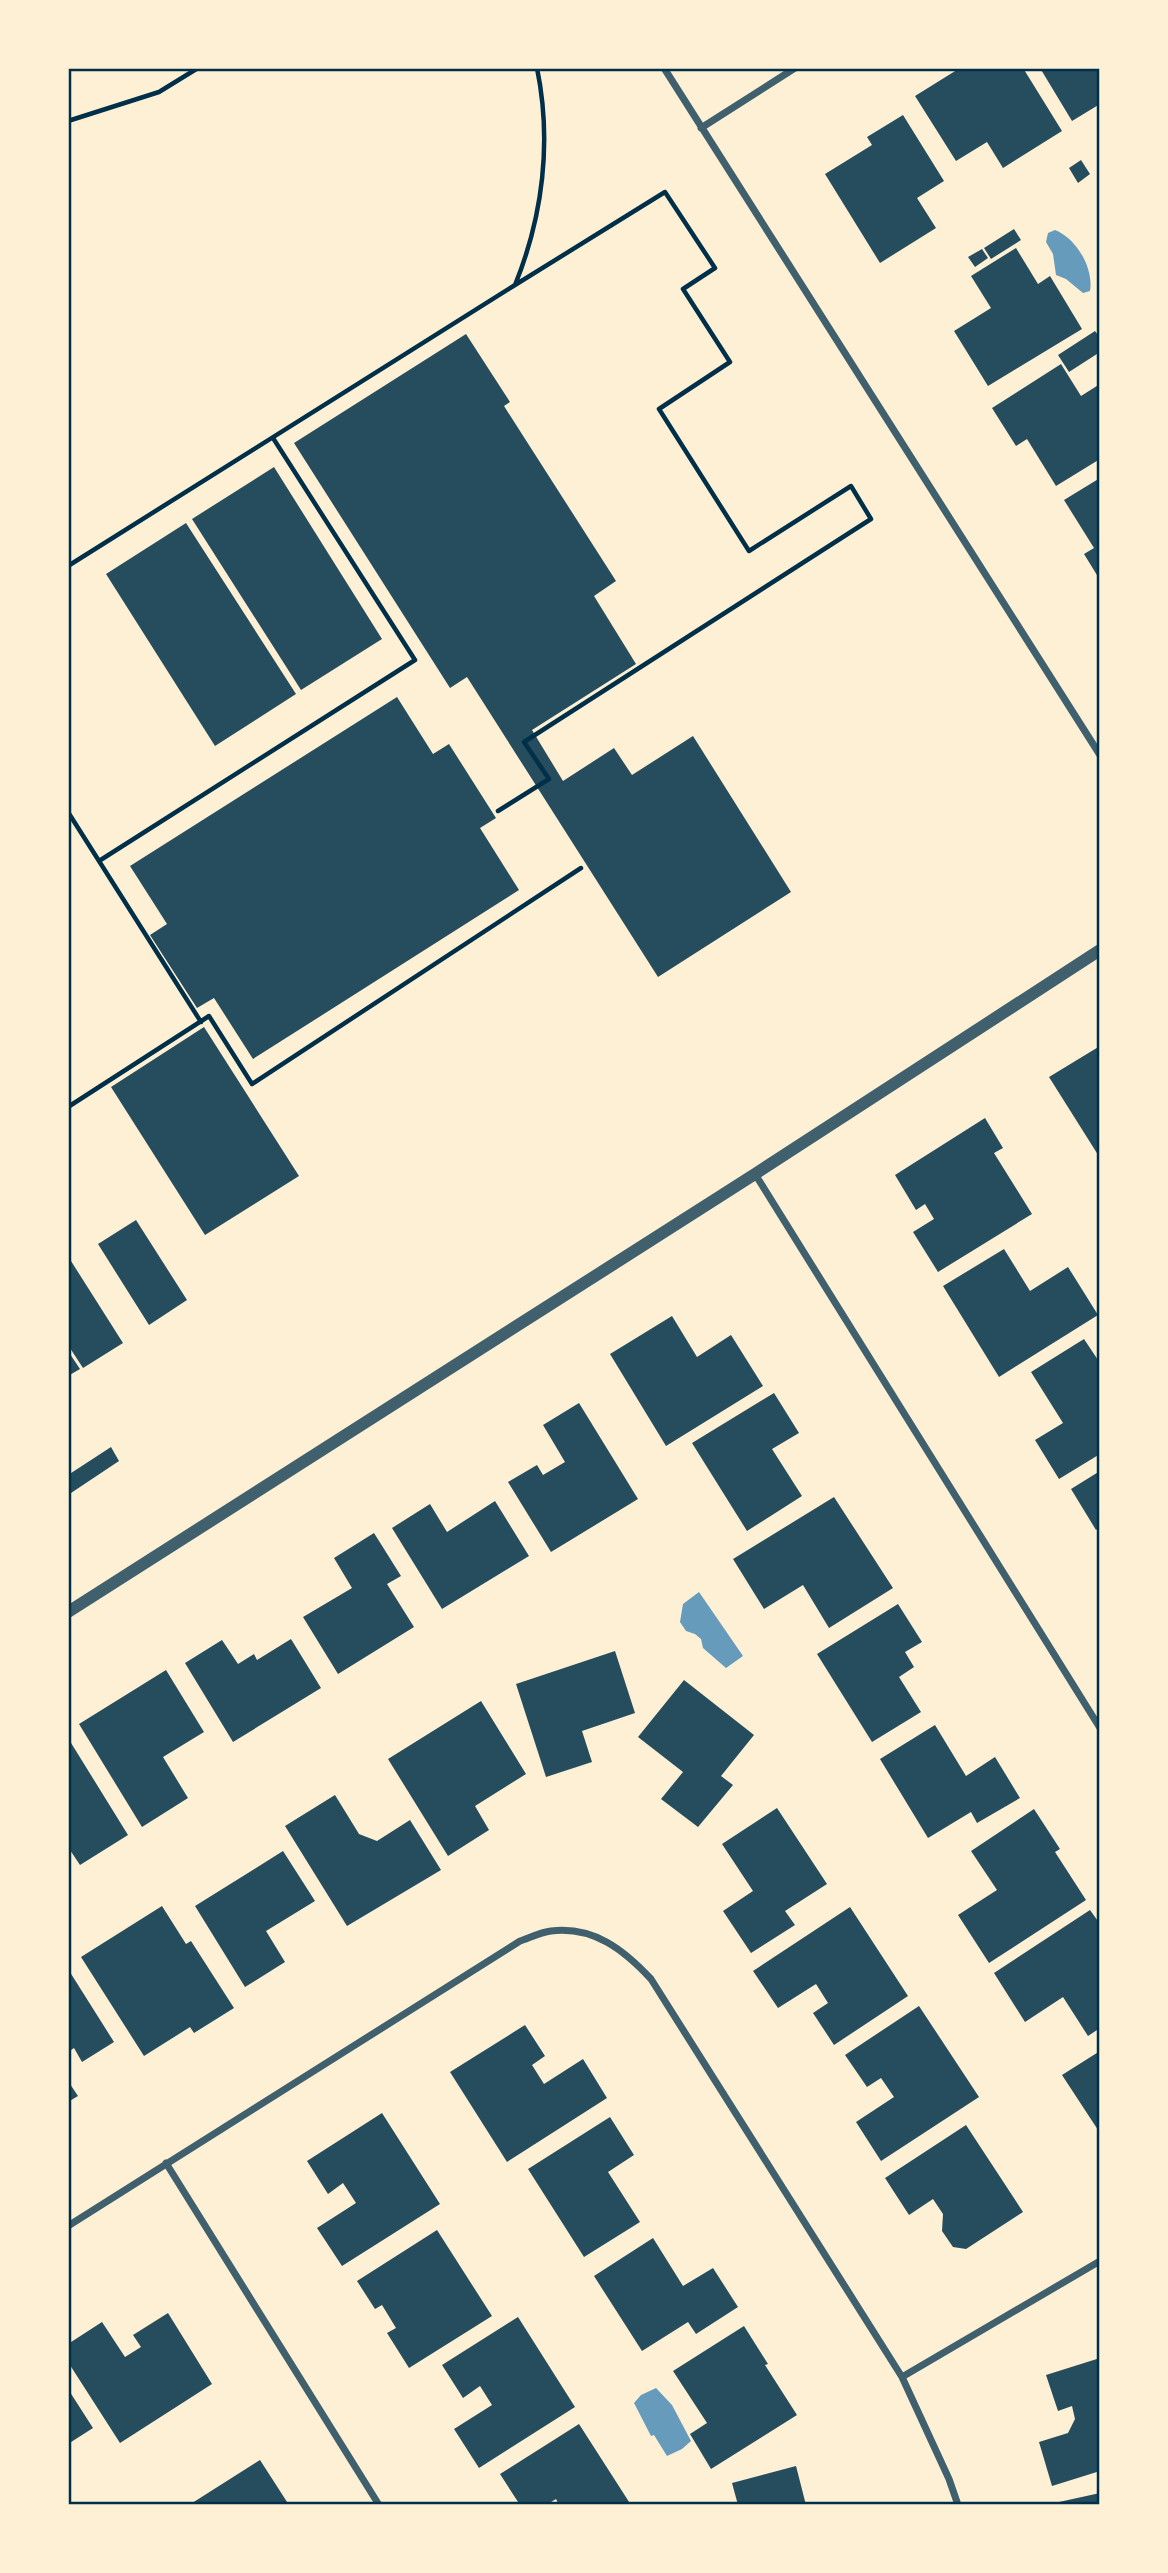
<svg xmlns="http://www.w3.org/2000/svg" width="1168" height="2573" font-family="Lato,sans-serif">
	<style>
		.water { fill: #669bbc }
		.building { fill: #264d5e }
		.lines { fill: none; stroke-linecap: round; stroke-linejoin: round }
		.path { stroke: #003049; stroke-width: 4.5 }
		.minor { stroke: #3f606c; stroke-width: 7 }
		.tertiary { stroke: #3f606c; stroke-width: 12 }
		.neatline { fill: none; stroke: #003049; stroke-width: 2.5 }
	</style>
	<rect width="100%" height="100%" fill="#fdf0d5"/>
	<path class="water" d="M1055 230C1076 238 1094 268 1090 291L1083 293 1066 279 1056 275 1053 254 1046 242 1048 233Z
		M699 1592 743 1656 726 1668 703 1648 701 1639 695 1634 686 1631 680 1622 683 1604Z
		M656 2388 672 2405 691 2441 682 2449 667 2456 654 2435 651 2436 634 2403 641 2395Z"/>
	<path class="building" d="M960 68H1023L1062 131 1003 168 987 142 956 161 915 96Z
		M1040 68H1100V104L1072 121Z
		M903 115 944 181 917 198 936 228 880 263 825 174 872 145 867 137Z
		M1081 160 1090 174 1078 183 1069 168Z
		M1014 229 1021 240 991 259 984 248Z
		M1016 248 1038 284 1050 276 1082 329 988 386 954 331 991 308 971 276Z
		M982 249 988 258 975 267 968 257Z
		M1095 331 1100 338V352L1069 372 1058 355Z
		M466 334 510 402 504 406 616 581 594 596 636 664 532 730 563 781 614 748 632 775 693 736 791 892 658 977 467 677 450 688 294 443Z
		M1061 364 1081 396 1100 384V459L1056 486 1027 439 1016 446 992 408Z
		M274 467 382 639 301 690 192 519Z
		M1100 478V580L1084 554 1094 548 1064 500Z
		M186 523 296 694 215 746 106 574Z
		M397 697 433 754 449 744 496 818 480 828 519 890 253 1059 214 998 197 1008 150 935 167 924 130 866Z
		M204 1027 299 1176 205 1235 111 1087Z
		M1100 1046V1158L1049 1077Z
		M985 1118 1003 1148 994 1153 1032 1214 938 1272 913 1232 934 1219 925 1204 916 1210 895 1175Z
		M136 1220 187 1300 149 1325 98 1244Z
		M1004 1249 1030 1291 1068 1267 1098 1315 999 1377 943 1286Z
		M71 1261 123 1343 83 1368 68 1345V1263Z
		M672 1316 697 1357 731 1335 763 1386 666 1446 610 1354Z
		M1084 1339 1100 1363V1454L1059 1479 1035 1440 1063 1423 1031 1372Z
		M68 1351 80 1369 68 1376Z
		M774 1393 799 1433 772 1449 802 1496 747 1531 692 1443Z
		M579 1403 638 1499 551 1552 508 1482 537 1465 543 1475 565 1462 543 1425Z
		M111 1447 119 1461 68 1495V1475Z
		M1100 1471V1527L1096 1530 1071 1489Z
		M834 1497 893 1588 829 1628 803 1585 764 1609 733 1559Z
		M495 1501 529 1556 442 1609 392 1528 430 1504 447 1532Z
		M374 1533 401 1576 387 1584 414 1627 338 1674 303 1617 352 1588 334 1558Z
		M898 1604 922 1642 905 1652 914 1667 899 1677 921 1712 872 1742 817 1654Z
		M291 1639 321 1688 233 1742 185 1663 222 1640 238 1664 254 1654 257 1660Z
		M615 1651 635 1713 582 1731 592 1762 546 1777 516 1684Z
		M166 1670 204 1732 163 1757 188 1798 142 1827 79 1724Z
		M684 1680 754 1735 721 1776 733 1785 698 1827 661 1799 683 1772 638 1737Z
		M481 1701 526 1774 475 1806 489 1830 448 1856 388 1759Z
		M935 1725 966 1776 995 1757 1020 1798 977 1823 971 1812 928 1838 880 1759Z
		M68 1738 128 1835 80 1865 68 1847Z
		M335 1795 359 1834 377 1841 410 1820 441 1870 347 1926 285 1826Z
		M777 1808 827 1884 785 1911 795 1925 751 1953 723 1911 753 1891 722 1844Z
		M1034 1809 1060 1849 1055 1852 1086 1900 989 1963 958 1915 997 1890 971 1851Z
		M283 1851 315 1901 266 1931 285 1962 245 1987 195 1906Z
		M162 1906 186 1944 191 1941 234 2008 194 2033 190 2027 144 2056 81 1957Z
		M850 1907 908 1996 834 2045 813 2013 828 2003 816 1984 778 2008 753 1971Z
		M1090 1910 1100 1924V2028L1088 2036 1063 1997 1025 2022 994 1973Z
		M68 1969 114 2042 82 2062 74 2048 68 2052Z
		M919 2006 979 2097 881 2161 856 2122 894 2097 881 2078 867 2087 845 2055Z
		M525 2025 545 2056 532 2065 544 2084 583 2059 607 2098 507 2162 450 2072Z
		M1100 2051V2133L1062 2075Z
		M68 2081 78 2096 68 2102Z
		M382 2113 440 2204 342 2266 317 2228 356 2203 343 2183 328 2194 307 2161Z
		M610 2117 634 2155 608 2172 640 2222 584 2257 528 2169Z
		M966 2125 1023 2212 966 2249 953 2247 942 2231 943 2214 933 2199 909 2215 885 2178Z
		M437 2230 492 2316 409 2368 387 2333 396 2328 382 2305 375 2309 357 2281Z
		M653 2238 683 2286 713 2268 738 2307 696 2334 688 2322 642 2351 594 2276Z
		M168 2313 212 2384 120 2443 68 2362V2344L102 2322 125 2357 141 2347 133 2335Z
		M518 2317 575 2407 479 2468 454 2429 492 2405 480 2386 463 2398 442 2365Z
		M744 2326 768 2364 765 2365 797 2415 711 2469 690 2434 707 2423 673 2371Z
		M1100 2358V2471L1052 2486 1039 2442 1068 2433 1075 2419 1072 2406 1058 2411 1046 2375Z
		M68 2389 93 2428 68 2444Z
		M579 2424 631 2505H559L556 2499 546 2505H520L500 2474Z
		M260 2460 289 2505H189Z
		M796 2466 806 2505H738L732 2483Z
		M1100 2493V2505H1059V2502Z"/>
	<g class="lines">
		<path class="path" d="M68 121 159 92 198 68
			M68 566 515 285C543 216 552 141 537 68
			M498 811 549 779 524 742 871 519 851 486 749 551 659 409 730 362 683 289 715 268 665 192 515 285
			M68 812 99 861 415 660 273 438
			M99 861 201 1022
			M68 1107 209 1016 252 1084 581 868"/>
		<path class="minor" d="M664 68 1100 755
			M701 128 795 68
			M755 1174 1100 1728
			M166 2163 379 2505
			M68 2226 520 1941C529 1938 541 1932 551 1931 594 1926 624 1950 651 1979L902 2377 949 2479 958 2505
			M902 2377 1100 2261"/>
		<path class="tertiary" d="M68 1612 755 1174 1100 950"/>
	</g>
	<rect width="1168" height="2573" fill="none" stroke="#fdf0d5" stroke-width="140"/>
	<rect x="70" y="70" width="1028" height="2433" class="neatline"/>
</svg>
